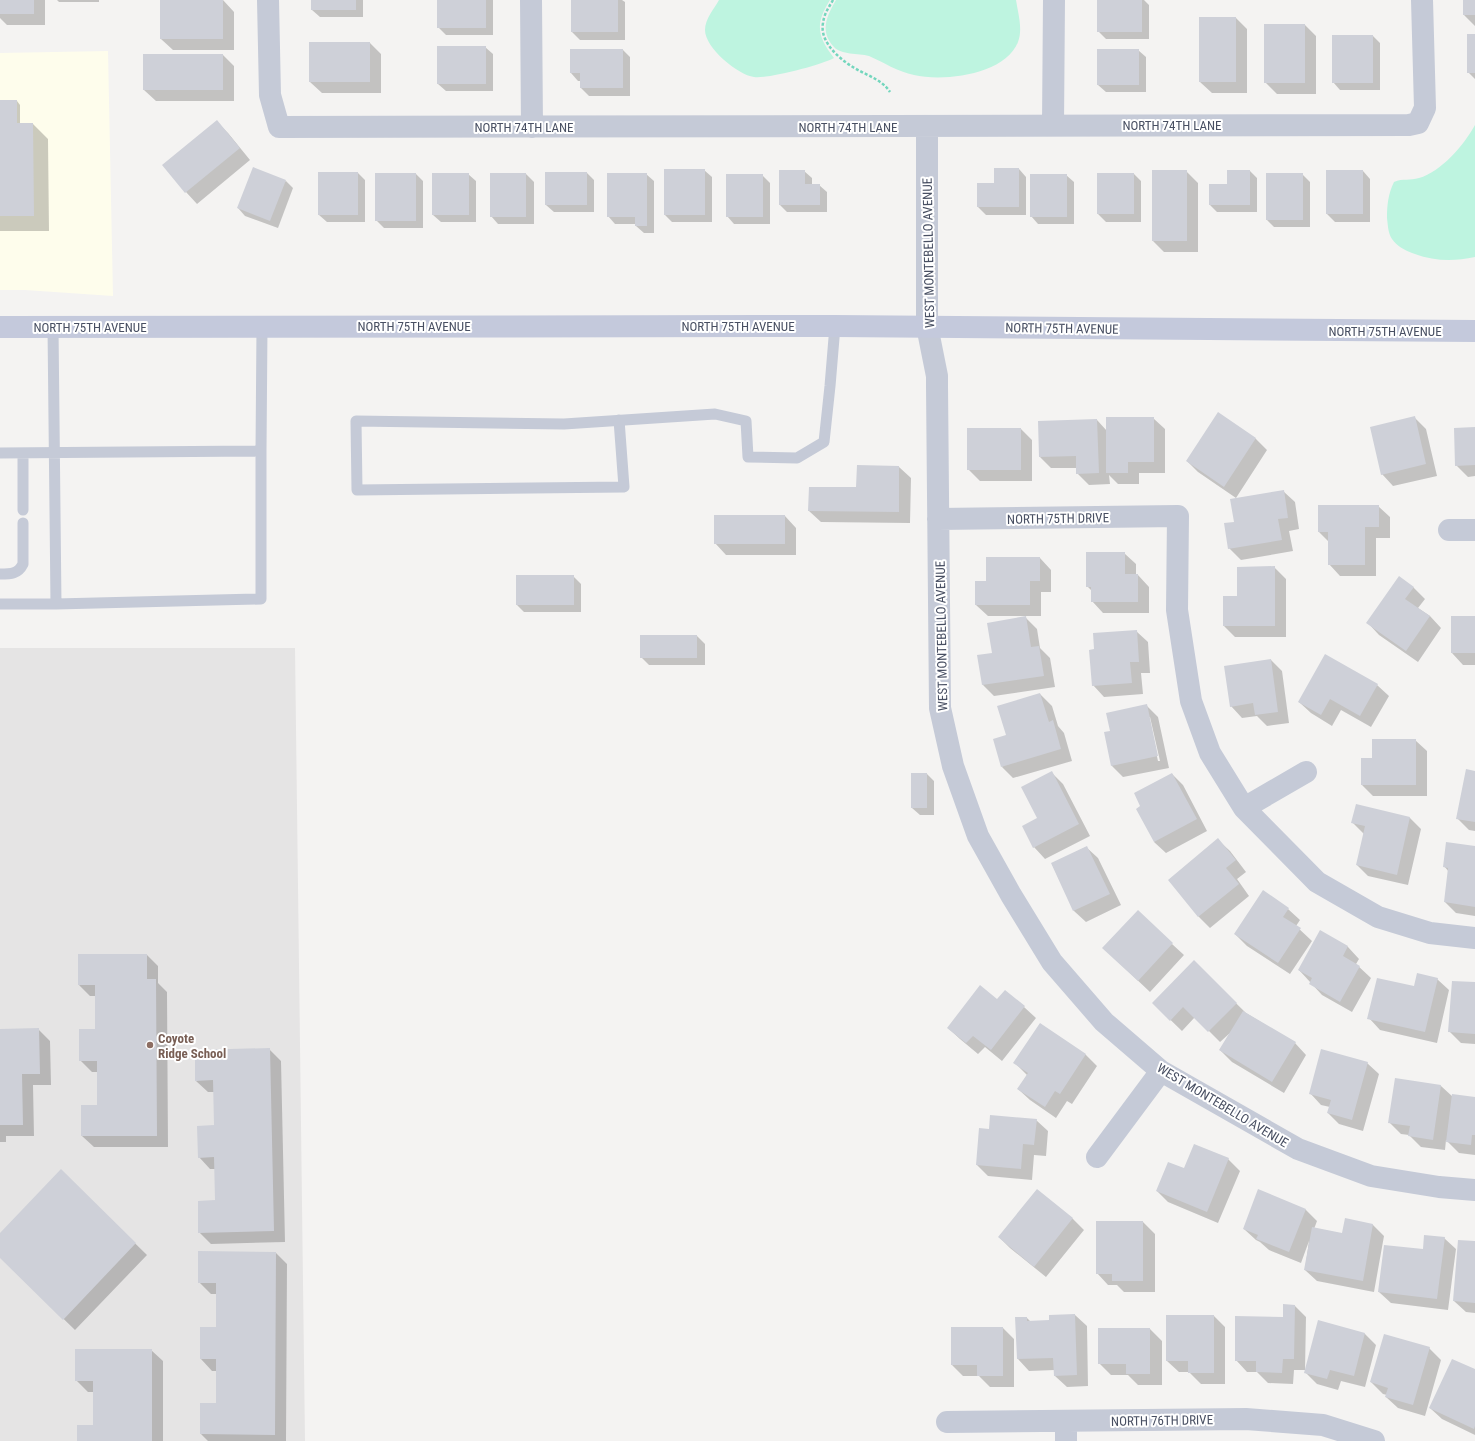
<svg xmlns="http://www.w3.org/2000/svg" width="1475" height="1441" font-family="'Roboto Condensed',sans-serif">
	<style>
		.commercial { fill: #fefdec }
		.education { fill: #e5e4e4 }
		.green { fill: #bef4e0 }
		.shadow { fill: #0003; fill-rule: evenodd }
		.building { fill: #ced0d8 }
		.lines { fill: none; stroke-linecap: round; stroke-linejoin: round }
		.path { stroke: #73d6bd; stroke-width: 2.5; stroke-dasharray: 3 2; stroke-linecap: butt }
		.service { stroke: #c5cad7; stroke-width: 11 }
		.minor { stroke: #c5cad7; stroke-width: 22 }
		.secondary { stroke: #c4c9dc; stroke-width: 22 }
		.education-dot { fill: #8d6e63; stroke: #fff; stroke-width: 1.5 }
		.labels { text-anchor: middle; stroke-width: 4; stroke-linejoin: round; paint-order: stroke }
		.street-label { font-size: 13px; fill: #484f62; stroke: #fff }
		.education-label { font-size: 13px; font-weight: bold; fill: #785e54; stroke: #fff; text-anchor: start }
	</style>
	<rect width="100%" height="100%" fill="#f4f3f2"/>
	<path class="commercial" d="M108 51 113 296 25 290H0V53Z"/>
	<path class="education" d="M0 648H295L305 1441H0Z"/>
	<path class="green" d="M719 0H830C815 24 817 36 834 58 821 65 768 79 754 77 738 75 705 48 705 30 705 19 714 9 719 0Z
		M836 0H1016C1018 13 1023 29 1018 42 1005 75 943 82 914 75 898 72 883 62 869 56 858 53 841 55 834 47 819 31 827 16 836 0Z
		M1475 125V257C1452 262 1433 261 1412 253 1404 250 1397 246 1392 239 1388 233 1388 226 1387 218 1387 206 1388 194 1394 182 1403 178 1410 181 1419 178 1441 172 1464 145 1475 125Z"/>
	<path class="shadow" d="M0 0H45V25H7L0 18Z
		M57 0H99V2H59Z
		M161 0H223L234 12V50H173L161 39Z
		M312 0H363V17H320L312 10Z
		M438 0H493V35H446L438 27Z
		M572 0H622L625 2V40H580L572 32Z
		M1098 0H1144L1149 5V39H1106L1098 31Z
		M1464 0H1475V26L1464 15Z
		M1236 18 1247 29V93H1212L1200 82Z
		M1305 25 1316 36V94H1277L1265 82Z
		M1475 35V79L1468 72Z
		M1373 36 1380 43V90H1340L1333 82Z
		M370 43 381 54V93H322L310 82Z
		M485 47 493 54V91H446L438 84Z
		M571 50H623L630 57V96H589L581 88V81H578L571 73Z
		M1138 50 1146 57V92H1106L1098 85Z
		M223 55 234 66V101H156L144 90Z
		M0 101H17L20 105V124H33L48 139 49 231H0Z
		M217 122 228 133 250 160 197 204 186 192 164 165Z
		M1019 169 1026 177V215H986L978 207 995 184Z
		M704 170 712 177V222H672L665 215Z
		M804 171 812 178V185H819L827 192V212H787L780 205Z
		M1186 171 1198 183V252H1164L1153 241Z
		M1250 171 1257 178V212H1217L1210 205Z
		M1327 171H1363L1370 179V222H1335L1327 214Z
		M358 173 365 180V222H327L319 215Z
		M587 173 594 180V212H554L546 205Z
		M416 174 423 181V228H384L376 220Z
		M468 174 476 181V222H441L433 215Z
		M526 174 534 182V224H498L491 216Z
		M646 174 654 181V233H644L636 226V224H615L608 216Z
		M1098 174H1134L1141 181V222H1106L1098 214Z
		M1302 174 1310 182V227H1274L1267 220Z
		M762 175 770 183V224H734L727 216Z
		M1066 175 1074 182V224H1038L1031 216Z
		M286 181 293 188 278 228 245 216 238 208Z
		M1219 414 1256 439 1267 450 1236 498 1198 472 1187 461Z
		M1153 418 1165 429V473H1139V484H1118L1109 475 1110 484 1089 485 1077 473V468H1051L1040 457 1097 420 1107 431Z
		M1415 418 1426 429 1437 476 1393 486 1382 474Z
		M1475 428V476L1468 477 1456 465Z
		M1021 429 1032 440V481H980L968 469Z
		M858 466 899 467 911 478 910 523 821 522 809 511 857 488Z
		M1283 491 1295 502 1299 529 1289 531 1293 551 1241 560 1229 548Z
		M1319 506H1378L1390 517V538H1376V576H1340L1329 564V542L1319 532Z
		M785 516 796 528V555H726L715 543Z
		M1124 553 1136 564V575H1138L1149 587V613H1103L1092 601V591L1087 586Z
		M1040 558 1051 570V592H1041V616H988L976 605 987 582Z
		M1274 567 1286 579V637H1235L1224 626 1238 597Z
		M573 576 581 584V612H524L517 605Z
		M1413 587 1425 599 1418 608 1430 616 1441 628 1418 662 1379 635 1368 623Z
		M1452 617H1475V665H1463L1452 653Z
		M1026 618 1037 629 1040 648 1050 658 1055 687 994 696 983 685 978 656 994 654Z
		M1136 631 1148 642 1150 673H1141L1143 694 1104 697 1093 685 1095 650Z
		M641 636H697L705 644V665H649L641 657Z
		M1271 660 1282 671 1289 723 1267 726 1257 716 1242 718 1231 706Z
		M1377 685 1389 696 1371 727 1341 710 1332 726 1311 713 1299 702Z
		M1040 694 1052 706 1058 726 1064 733 1072 761 1013 778 1002 767Z
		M1146 705 1158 717 1169 768 1123 777 1112 766 1111 732ZM1148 717H1150L1160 761H1158Z
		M1415 740 1427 751V796H1373L1362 785 1373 759Z
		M1051 772 1063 784 1090 836 1045 859 1034 847Z
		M1475 772V831L1469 830 1457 818Z
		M927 774 934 781V815H920L912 808Z
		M1172 774 1183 785 1207 831 1166 853 1154 842Z
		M1410 818 1421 829 1408 885 1368 876 1357 865 1364 834 1352 822Z
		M1218 840 1230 851 1246 872 1237 879 1249 896 1210 928 1199 917 1169 880Z
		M1086 847 1098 858 1121 905 1086 922 1074 911 1052 864Z
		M1475 847V916L1456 913 1445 902 1449 872 1444 866Z
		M1288 909 1300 920 1296 926 1312 941 1290 974 1247 946 1235 934Z
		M1321 932 1348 947 1359 959 1356 964 1371 978 1352 1012 1322 995 1299 970Z
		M1172 944 1184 955 1150 992 1115 959Z
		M147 955 158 966V983L167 992 168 1147H94L82 1136 98 1106V1072H92L80 1060 96 1030V996H90L79 985Z
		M1194 962 1246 1013 1295 1043 1306 1055 1284 1093 1232 1062 1220 1050 1230 1033 1220 1042 1195 1017 1182 1031 1153 1003Z
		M1437 979 1449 990 1437 1043 1380 1030 1369 1018 1415 987Z
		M1475 983V1044L1461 1043 1449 1031Z
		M997 1000 1024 1007 1036 1018 1002 1061 985 1047 978 1054 960 1039 948 1028Z
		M1040 1024 1086 1055 1097 1066 1072 1104 1067 1101 1056 1118 1030 1100 1018 1089 1027 1075 1015 1063Z
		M38 1029 50 1041 51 1085H33L34 1136H6V1142H0V1030Z
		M269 1049 281 1061 285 1242 211 1244 199 1232 216 1201 215 1169H210L199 1157 215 1126 214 1092H208L196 1081Z
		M1367 1063 1379 1074 1363 1131 1339 1124 1328 1113 1330 1107 1321 1105 1310 1093Z
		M1396 1079 1441 1086 1453 1097 1475 1098V1155L1459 1153 1446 1140 1445 1150 1421 1147 1409 1135 1401 1134 1389 1122Z
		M1036 1120 1048 1131 1046 1156 1034 1155 1032 1180 988 1176 977 1165 990 1130Z
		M1228 1159 1240 1171 1218 1223 1168 1202 1157 1191 1184 1170Z
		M61 1171 147 1255 75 1330 0 1257V1234Z
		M1037 1190 1073 1219 1084 1230 1046 1277 1010 1248 999 1237Z
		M1259 1191 1306 1210 1317 1221 1314 1229 1343 1234 1346 1220 1373 1225 1384 1236 1374 1292 1317 1281 1305 1270 1309 1241 1301 1263 1269 1250 1260 1242 1256 1240 1244 1229Z
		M1097 1222H1143L1155 1234V1292H1124L1117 1285H1108L1097 1273Z
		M1444 1238 1456 1249 1448 1310 1391 1303 1379 1292 1423 1250Z
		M1475 1242V1313L1466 1312 1454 1301Z
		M276 1253 287 1264 286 1441H208L201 1434 217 1404V1371H212L201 1359V1328H217V1294H211L199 1282Z
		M1295 1306 1306 1317 1305 1370H1294L1293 1384 1268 1383 1257 1372H1247L1236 1360 1284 1318Z
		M1075 1315 1087 1326 1088 1386 1067 1387 1055 1376V1370L1029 1371 1018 1359 1017 1318H1027L1031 1322 1050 1321V1316Z
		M1214 1316 1225 1327V1384H1201L1189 1372H1179L1167 1361Z
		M1319 1322 1365 1334 1376 1345 1365 1387 1341 1381 1338 1390 1317 1384 1306 1373Z
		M1003 1328 1014 1339V1387H990L979 1376H963L952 1365Z
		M1099 1329H1150L1162 1341V1385H1138L1128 1375H1111L1099 1363Z
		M1429 1348 1441 1360 1425 1416 1398 1408 1386 1397 1387 1395 1383 1394 1371 1382Z
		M151 1350 163 1361V1441H78L94 1426V1392H88L76 1380Z
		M1475 1371V1435L1442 1419 1430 1408Z"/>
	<path class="building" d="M0 0H34V14H0Z
		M160 0H223V39H160Z
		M311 0H356V10H311Z
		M437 0H486V28H437Z
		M571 0H618V32H571Z
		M1097 0H1142V32H1097Z
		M1463 0H1475V15H1463Z
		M1199 17H1236V82H1199Z
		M1264 24H1305V83H1264Z
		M1467 34H1475V73H1467Z
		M1332 35H1373V83H1332Z
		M309 42H370V82H309Z
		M437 46H486V84H437Z
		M570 49H623V88H580V73H570Z
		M1097 49H1139V85H1097Z
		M143 54H223V90H143Z
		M0 100H17V123H33L34 216H0Z
		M217 120 240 148 185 193 162 165Z
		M253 167 286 180 270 221 237 208Z
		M994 168H1019V207H977V183H994Z
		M664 169H705V215H664Z
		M779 170H805V184H820V205H779Z
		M1152 170H1187V241H1152Z
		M1227 170H1250V205H1209V184H1227Z
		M1326 170H1363V214H1326Z
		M318 172H358V215H318Z
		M545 172H587V205H545Z
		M375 173H416V221H375Z
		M432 173H469V215H432Z
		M490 173H526V217H490Z
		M607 173H647V226H635V217H607Z
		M1097 173H1134V214H1097Z
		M1266 173H1303V220H1266Z
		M726 174H763V217H726Z
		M1030 174H1067V217H1030Z
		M1218 412 1256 438 1224 487 1186 461Z
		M1415 416 1426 464 1381 475 1370 427Z
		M1106 417H1154V462H1128V473H1106Z
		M1097 419 1099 473 1076 474V456L1039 457 1038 421Z
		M1475 427V465L1455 466 1454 428Z
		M967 428H1021V470H967Z
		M857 465 899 466V512L808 511 809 487H856Z
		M1284 490 1288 518 1278 519 1282 540 1228 549 1224 523 1234 522 1230 499Z
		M1318 505H1379V527H1365V565H1328V532H1318Z
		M714 515H785V544H714Z
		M1086 552H1125V574H1138V602H1091V587H1086Z
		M986 557H1040V581H1030V605H975V581H986Z
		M1275 566V626H1223V596H1237V567Z
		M516 575H574V605H516Z
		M1399 576 1414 587 1405 599 1430 616 1406 651 1366 623Z
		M1026 616 1031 647 1039 646 1044 676 982 685 977 655 992 653 987 623Z
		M1451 616H1475V653H1451Z
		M1137 630 1139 662H1130L1132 683 1092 686 1089 650 1094 649 1093 633Z
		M640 635H697V658H640Z
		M1325 654 1378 684 1360 716 1330 699 1321 715 1298 702Z
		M1271 659 1278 712 1255 715 1253 703 1230 707 1224 666Z
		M1040 693 1049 722 1053 720 1061 749 1001 767 993 739 1006 735 997 706Z
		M1147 704 1158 756 1111 766 1104 732 1110 731 1106 713Z
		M1372 739H1416V785H1361V758H1372Z
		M1466 769 1475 771V822L1456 819Z
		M1052 771 1079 824 1033 848 1022 826 1037 818 1021 787Z
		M911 773H927V808H911Z
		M1172 773 1197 819 1154 842 1136 809 1140 806 1134 793Z
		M1356 804 1410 817 1397 875 1356 865 1365 826 1351 823Z
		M1218 838 1236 860 1226 868 1239 884 1198 917 1168 880Z
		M1446 842 1475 846V907L1444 902 1448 868 1443 867Z
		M1087 846 1110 894 1073 911 1051 863Z
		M1263 890 1289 908 1283 917 1301 928 1278 963 1234 934Z
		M1138 910 1173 943 1138 981 1102 948Z
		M1320 930 1348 946 1343 956 1360 966 1340 1002 1309 984 1312 978 1298 970Z
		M78 954H147V979H156L157 1136H81V1105H97V1061H79V1029H95V985H78Z
		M1194 960 1237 1003 1208 1032 1183 1007 1170 1021 1152 1003Z
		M1417 973 1438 978 1425 1032 1367 1019 1377 978 1414 986Z
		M1452 981 1475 982V1034L1448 1032Z
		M980 985 997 999 1005 990 1025 1006 991 1050 973 1036 966 1043 947 1028Z
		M1243 1011 1296 1042 1272 1082 1219 1050Z
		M1040 1023 1086 1054 1060 1094 1055 1091 1045 1107 1017 1089 1028 1073 1013 1063Z
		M39 1028 40 1074H22L23 1125H0V1029Z
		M270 1048 274 1231 198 1233V1201L215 1200 214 1157 198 1158 197 1126 214 1125 213 1080 195 1081V1050Z
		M1321 1049 1368 1062 1352 1120 1327 1113 1331 1100 1309 1094Z
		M1395 1078 1441 1085 1433 1140 1408 1136 1410 1126 1388 1123Z
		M1452 1094 1475 1097V1135H1472L1471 1145 1446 1142Z
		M990 1115 1037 1119 1034 1145 1023 1144 1021 1169 976 1165 979 1128 989 1129Z
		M1194 1144 1229 1158 1207 1212 1156 1191 1168 1162 1184 1168Z
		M61 1169 136 1243 63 1320 0 1258V1233Z
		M1037 1189 1073 1218 1034 1267 998 1237Z
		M1258 1189 1306 1209 1289 1252 1256 1239 1258 1235 1243 1229Z
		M1345 1218 1373 1224 1363 1281 1304 1270 1312 1227 1342 1233Z
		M1096 1221H1143V1281H1112V1274H1096Z
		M1424 1235 1445 1237 1437 1299 1378 1292 1384 1245 1423 1249Z
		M1458 1240 1475 1241V1303L1453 1301Z
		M198 1251 276 1252 275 1435 200 1434V1403H216V1359H200V1327H216V1283H198Z
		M1283 1304 1295 1305 1294 1359H1283L1282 1373 1256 1372V1361H1235V1316L1283 1317Z
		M1075 1314 1077 1375 1054 1376 1053 1358 1017 1359 1015 1317H1027V1321L1049 1320V1315Z
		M1166 1315H1214V1373H1188V1361H1166Z
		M1318 1320 1365 1333 1354 1376 1330 1370 1327 1379 1304 1373Z
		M951 1327H1003V1376H977V1365H951Z
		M1098 1328H1150V1374H1126V1364H1098Z
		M1384 1334 1430 1347 1413 1405 1385 1397 1388 1388 1370 1382Z
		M75 1349H152V1441H77V1425H93V1381H75Z
		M1452 1359 1475 1369V1426L1474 1429 1429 1408Z"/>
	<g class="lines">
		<path class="path" d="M833 0C829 7 824 14 823 23 819 44 844 63 860 71 871 77 883 81 890 92"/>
		<path class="service" d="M619 420 624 487 357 490 356 421 564 424 715 414 746 421 748 457 797 458 824 442 830 386 835 326
			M261 451 262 326
			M0 453 261 451V599L56 604
			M23 453V510
			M0 574C11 574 18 574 23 564V523
			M0 604H56L53 327"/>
		<path class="minor" d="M268 0 270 95 279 127 1409 125 1418 123 1425 108 1422 0
			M531 0 532 127
			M1053 125 1054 0
			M927 127V326L937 376V386L940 708 953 766 978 836 1011 895 1052 962 1104 1022 1161 1071 1298 1149 1371 1176 1439 1187 1475 1190
			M938 519 1178 516 1177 610 1191 701 1210 753 1244 808 1317 882 1378 917 1430 933 1475 938
			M1449 530H1475
			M1244 808 1306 772
			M1097 1157 1161 1071
			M1066 1421V1441
			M947 1422 1246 1419 1323 1425 1374 1441"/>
		<path class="secondary" d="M0 327 835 326 1475 331"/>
	</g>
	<circle class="education-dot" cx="150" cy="1045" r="4"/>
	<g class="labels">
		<g class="street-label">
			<text x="1172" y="130">NORTH 74TH LANE</text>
			<text x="524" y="132">NORTH 74TH LANE</text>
			<text x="848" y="132">NORTH 74TH LANE</text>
			<text transform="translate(928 253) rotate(-91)" y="5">WEST MONTEBELLO AVENUE</text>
			<text x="414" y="331">NORTH 75TH AVENUE</text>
			<text x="738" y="331">NORTH 75TH AVENUE</text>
			<text x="90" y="332">NORTH 75TH AVENUE</text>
			<text transform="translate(1062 328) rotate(1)" y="5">NORTH 75TH AVENUE</text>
			<text x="1385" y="336">NORTH 75TH AVENUE</text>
			<text transform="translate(1058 518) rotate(-1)" y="5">NORTH 75TH DRIVE</text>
			<text transform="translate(941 636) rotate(-91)" y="5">WEST MONTEBELLO AVENUE</text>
			<text transform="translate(1223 1105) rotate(31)" y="5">WEST MONTEBELLO AVENUE</text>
			<text transform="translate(1162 1420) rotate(-1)" y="5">NORTH 76TH DRIVE</text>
		</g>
		<g class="education-label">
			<text x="158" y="1043">Coyote<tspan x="158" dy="15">Ridge School</tspan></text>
		</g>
	</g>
</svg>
